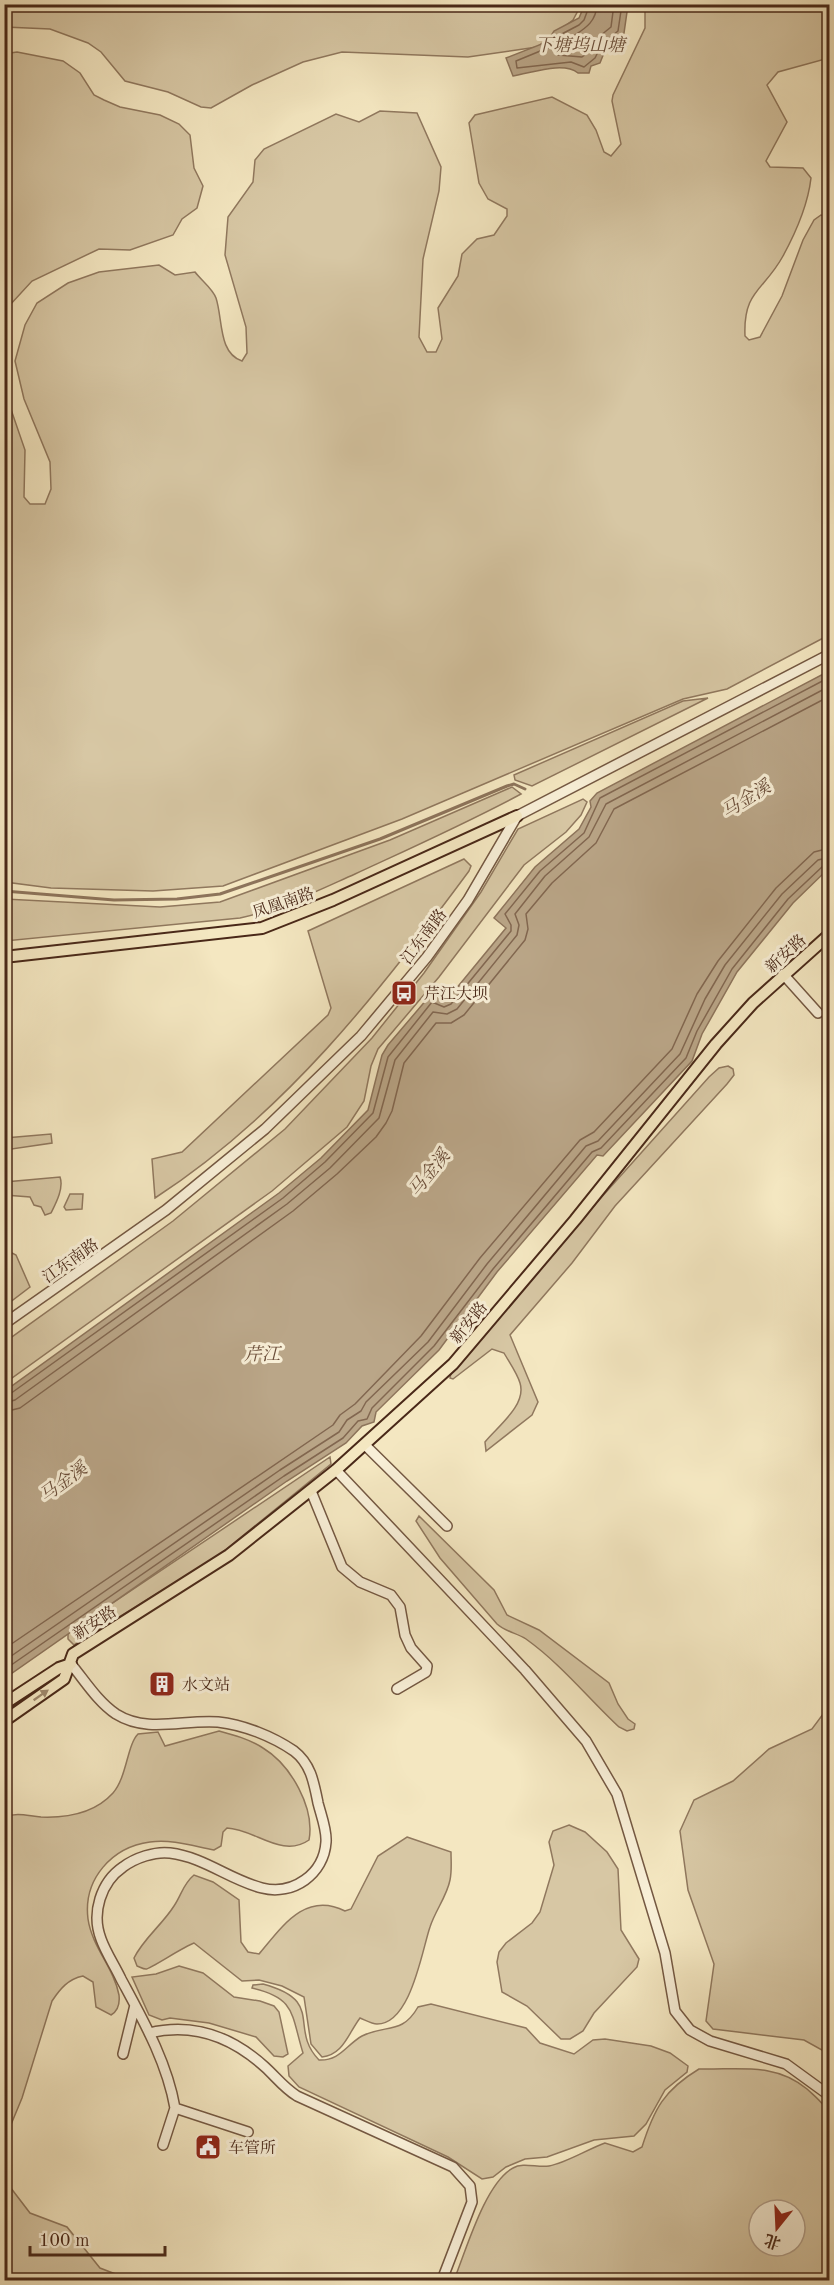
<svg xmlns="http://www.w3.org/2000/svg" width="834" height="2285" font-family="'Old Standard TT','Noto Serif SC',serif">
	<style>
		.green { fill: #d7c7a4; stroke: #90785e; stroke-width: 1.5; fill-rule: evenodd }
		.water { fill: #baa688; stroke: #8d745b; stroke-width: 1.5 }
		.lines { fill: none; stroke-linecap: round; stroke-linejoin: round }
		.shore { stroke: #826750; stroke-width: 1.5 }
		.stream { stroke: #8d745b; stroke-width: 3 }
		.minor-casing { stroke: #745842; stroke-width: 12 }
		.major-casing { stroke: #492818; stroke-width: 14 }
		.minor { stroke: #f8efd7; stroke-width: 9 }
		.major { stroke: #f4e7c1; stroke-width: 10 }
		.oneway { fill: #9e886c }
		.labels { text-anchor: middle; stroke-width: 6; stroke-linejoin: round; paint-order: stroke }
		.street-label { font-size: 16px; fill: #492818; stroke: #f8efd7 }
		.poi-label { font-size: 16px; fill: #492818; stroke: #f8efd7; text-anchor: start }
		.water-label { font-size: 18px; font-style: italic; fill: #6b4e3a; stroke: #f8efd7 }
	</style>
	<rect width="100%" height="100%" fill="#f4e7c1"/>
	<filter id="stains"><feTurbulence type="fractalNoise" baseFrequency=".00333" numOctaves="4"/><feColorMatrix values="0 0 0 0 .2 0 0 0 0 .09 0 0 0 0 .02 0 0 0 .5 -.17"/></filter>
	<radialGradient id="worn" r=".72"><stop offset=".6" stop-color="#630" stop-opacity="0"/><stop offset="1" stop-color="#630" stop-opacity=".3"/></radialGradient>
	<path class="green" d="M4 5H581L573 20 537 47 468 57 342 52 303 62 252 85 211 108 201 107 168 92 125 81 101 52 88 43 50 29 5 27Z
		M645 5H829V58L778 72 767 85 787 122 766 161 770 167 803 168 811 178C808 204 795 234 783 256 764 291 743 290 745 336L749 340 760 337 782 296 803 240 814 220 821 215 829 216V635L727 689 683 699 402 819 223 886 153 891 51 888 5 882V392L25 450 24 497 30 504H45L51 489 50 462 24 399 15 361 25 325 37 303 68 283 99 272 159 265 175 275 195 272C201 280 213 289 216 298 223 319 218 353 242 361L247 353 246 327 225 255 228 217 253 182 255 160 264 149 336 114 359 122 380 111 417 113 441 167 439 191 423 259 419 337 427 352H436L442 339 438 308 458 276 462 254 477 239 494 235 507 216V209L488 199 479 183 469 123 475 115 552 97 587 115 596 130 604 152 611 156 621 144 612 101 613 95 645 28Z
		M17 52 63 61 80 73 94 95 104 100 120 107 160 115 179 124 190 135 194 168 203 186 197 208 182 219 173 235 130 250 99 249 32 281 9 306 5 326 4 54Z
		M708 698 532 786 515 780 514 775 683 701Z
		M512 787 521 794C467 823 411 848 355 874 317 891 281 909 240 918L5 941V899L160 907 220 902 390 840Z
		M583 799 587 802 581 815 566 832 524 865 439 977 378 1049 371 1066 364 1101 347 1127 272 1191 5 1383V1342L173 1221 285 1129 372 1038 424 973 481 892 518 829Z
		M464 859 471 866 469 871C379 993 283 1115 155 1198L152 1159 182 1152 328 1015 331 1008 308 931Z
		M728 1066 733 1069 734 1075 727 1084 615 1206 572 1263 510 1335 538 1402 532 1415 486 1451 485 1442C497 1427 527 1405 520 1383 517 1373 509 1362 504 1353L492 1349 453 1379 450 1378 451 1373 565 1238 709 1077 719 1068Z
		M51 1134 52 1143 5 1150V1138Z
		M60 1177C64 1188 56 1203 51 1213L45 1215 41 1207 34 1205 30 1197 5 1195V1182Z
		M70 1194H83L82 1209 66 1210 64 1207Z
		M12 1253 16 1255 30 1287 5 1306V1298L10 1293 5 1285V1257Z
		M330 1457 331 1464 218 1556 74 1645 68 1639V1633Z
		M419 1516 494 1590 507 1615 539 1630 609 1683 618 1704 628 1719 635 1724 634 1729 627 1731 619 1727C588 1698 561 1664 526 1639 517 1633 506 1632 497 1624L440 1558 416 1521Z
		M829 1706V2054L804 2040 713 2029 706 2021 714 1964 688 1890 680 1831 694 1800 733 1781 769 1749 812 1729Z
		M219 1731C234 1735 249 1739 263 1748 291 1765 315 1808 309 1840 282 1859 255 1829 227 1828L223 1832 221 1846 214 1850C193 1846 172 1839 150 1842 112 1847 83 1879 88 1919 92 1947 114 1968 119 1995 120 2004 118 2011 111 2015L96 2007 93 1982 83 1976C68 1979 60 1989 52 2001L22 2098 5 2139V1817C17 1812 28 1816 41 1817 67 1818 95 1813 113 1793 127 1777 127 1745 138 1734L158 1732 165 1746Z
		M569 1825 585 1832 607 1852 618 1869 621 1930 639 1959 637 1967 594 2013 583 2031 570 2039H561L527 2006 502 1992 497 1962 499 1952 506 1943 532 1923 540 1912 554 1865 549 1842 553 1831Z
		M407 1837 451 1852C451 1861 452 1871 450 1880 447 1896 435 1911 430 1927 422 1950 411 2024 377 2024 372 2024 365 2020 360 2018 348 2034 343 2055 322 2057L311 2044 304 1997 282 1986 259 1980 242 1981 194 1943C183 1947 150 1969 146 1969 143 1969 140 1967 137 1966L134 1958C144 1938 162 1925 174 1906 182 1894 183 1884 194 1875L213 1882 239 1900 241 1942 248 1952 259 1954C282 1927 305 1891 345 1911L351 1909 378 1856Z
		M179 1966 203 1973 234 1997 260 2001 274 2006 279 2012 288 2054 283 2057 274 2056 256 2037 209 2023 170 2018 162 2020 149 2015 132 1977 156 1974Z
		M263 1984C326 2001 288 2028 319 2060 340 2061 346 2045 362 2036 386 2024 402 2035 418 2007L431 2004 526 2028 540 2043 574 2054 593 2040 605 2039 651 2046 670 2053 688 2066 687 2072 665 2090 646 2124 634 2136 594 2140 547 2157 525 2159 506 2167 493 2177 482 2179 448 2157 299 2087 289 2076 288 2066 303 2053C291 2014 296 1998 252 1988L253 1985Z
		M699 2069C739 2070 775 2062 807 2089 821 2102 826 2104 830 2123L829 2280H454C466 2251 485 2183 513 2168 523 2162 538 2168 549 2166 566 2163 588 2149 605 2143L633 2152 642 2147C654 2109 664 2090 699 2069ZM759 2210H795V2246H759Z
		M4 2179 30 2213 67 2227 100 2268 131 2280H5Z"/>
	<path class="water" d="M585 4 628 5 624 33 606 48 600 63 591 66 589 73H578C563 61 532 73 513 76L506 58 547 42 554 31 579 18Z
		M829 671V868L793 903 737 972 702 1034 692 1061 603 1156 597 1155 497 1272 439 1350 376 1412 374 1422 362 1426 346 1443 287 1481 5 1678V1391L279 1193 321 1158 368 1110 382 1055 388 1045 433 992 446 1001 506 928 494 918 535 867 579 829 591 807 590 801 597 793Z"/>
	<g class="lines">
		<path class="shore" d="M590 4 584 20 579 25 558 36 550 47 516 61 517 68 571 62 584 67 595 58 602 44 618 31 622 4
			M597 4C596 32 569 32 557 51L558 55 582 57 589 52 595 40 611 27 614 4
			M4 1395 10 1394 283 1198 325 1162 373 1113 388 1057 432 1002 444 1007 451 1004 511 931V925L505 914 540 871 584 833 600 798 830 677
			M4 1403 15 1400 287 1204 330 1168 379 1118 395 1060 433 1012 447 1014 457 1009 517 935 519 925 515 914 545 876 589 837 606 804 830 686
			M4 1412 20 1408 293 1211 337 1174 376 1137 386 1123 392 1111 404 1063 436 1023H451L464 1015 525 940 528 929 526 914 552 883 596 843 614 809 830 696
			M4 1649 333 1425 340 1415 355 1404 421 1336 480 1258 580 1140 594 1132 672 1049 697 994 718 961 776 888 814 852 830 848
			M4 1661 280 1470 339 1432 347 1420 361 1411 366 1402 428 1342 487 1264 586 1146 598 1141 680 1054 705 999 725 965 782 894 818 860 830 857
			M4 1670 284 1476 343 1438 358 1421 367 1419 372 1408 434 1346 493 1269 592 1152 601 1148 686 1058 697 1031 732 969 788 899 823 866 830 864"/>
		<path class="stream" d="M4 891 114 900 177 899 220 894 380 839 507 786 514 784 525 789"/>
		<g class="minor-casing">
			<path id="minor" d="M783 974 818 1013
				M4 1324 166 1210 265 1129 361 1036 427 957 468 900 517 816 830 654
				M365 1445 447 1526
				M336 1470 525 1670 586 1741 617 1794 665 1953 675 2011 690 2030 710 2041 786 2064 830 2096
				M311 1491 342 1567 360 1582 391 1595 400 1607 405 1635 411 1648 427 1666 426 1672 397 1689
				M71 1664C85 1681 98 1702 116 1714 148 1734 184 1719 218 1722 244 1725 272 1736 294 1751 311 1764 314 1783 318 1803 321 1815 327 1830 326 1842 324 1874 293 1896 262 1888 230 1880 204 1857 170 1853 155 1851 135 1858 123 1867 101 1882 91 1913 101 1939 106 1953 115 1966 121 1979 143 2020 167 2062 175 2108
				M149 2033C194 2022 232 2037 265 2067 276 2077 284 2088 297 2096L453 2167 470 2186 472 2202 442 2280
				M123 2054 135 2005
				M163 2145 175 2108 248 2132"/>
		</g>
		<g class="major-casing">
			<path id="major" d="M4 957 262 928 333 900 517 816
				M4 1704 59 1668 71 1664
				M4 1721 64 1679 73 1654 229 1555 336 1470 453 1364 575 1220 716 1044 753 1003 830 934"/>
		</g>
		<use href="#minor" class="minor"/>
		<use href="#major" class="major"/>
	</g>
	<defs><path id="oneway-solid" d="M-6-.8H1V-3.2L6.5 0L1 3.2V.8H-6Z" transform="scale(1.5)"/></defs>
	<use class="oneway" href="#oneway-solid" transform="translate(41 1695) rotate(-35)"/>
	<defs>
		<g id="bus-square" transform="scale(1.35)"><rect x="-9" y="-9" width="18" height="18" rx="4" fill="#8f2418" stroke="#f8efd7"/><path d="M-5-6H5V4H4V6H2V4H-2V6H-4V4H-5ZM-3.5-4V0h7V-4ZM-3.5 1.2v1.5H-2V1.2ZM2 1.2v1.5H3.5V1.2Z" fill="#fff"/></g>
		<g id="building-square" transform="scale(1.35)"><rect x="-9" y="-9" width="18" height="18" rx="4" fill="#8f2418" stroke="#f8efd7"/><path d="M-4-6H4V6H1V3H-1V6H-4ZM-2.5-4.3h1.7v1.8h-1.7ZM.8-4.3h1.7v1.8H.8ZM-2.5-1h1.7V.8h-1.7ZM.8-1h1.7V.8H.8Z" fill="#fff"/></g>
		<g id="civic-square" transform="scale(1.35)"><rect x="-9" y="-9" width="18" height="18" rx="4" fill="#8f2418" stroke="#f8efd7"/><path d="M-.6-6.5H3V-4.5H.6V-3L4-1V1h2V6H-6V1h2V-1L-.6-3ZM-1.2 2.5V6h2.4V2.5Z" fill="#fff"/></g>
	</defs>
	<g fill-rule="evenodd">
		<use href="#bus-square" x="404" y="993"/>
		<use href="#building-square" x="162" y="1684"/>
		<use href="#civic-square" x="208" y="2147"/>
	</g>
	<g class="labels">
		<g class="street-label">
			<text transform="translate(283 902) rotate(-19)" y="6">凤凰南路</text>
			<text transform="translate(423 936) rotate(-53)" y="6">江东南路</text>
			<text transform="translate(785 953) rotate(-42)" y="6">新安路</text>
			<text transform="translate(70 1260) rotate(-35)" y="6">江东南路</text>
			<text transform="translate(468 1322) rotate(-51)" y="6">新安路</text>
			<text transform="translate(94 1622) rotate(-33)" y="6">新安路</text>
		</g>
		<g class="poi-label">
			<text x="424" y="999">芹江大坝</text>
			<text x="182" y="1690">水文站</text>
			<text x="228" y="2153">车管所</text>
		</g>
		<g class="water-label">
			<text x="580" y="51">下塘坞山塘</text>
			<text transform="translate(746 799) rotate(-32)" y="6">马金溪</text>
			<text transform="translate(429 1173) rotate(-51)" y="6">马金溪</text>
			<text x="262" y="1360">芹江</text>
			<text transform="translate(63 1482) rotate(-36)" y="6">马金溪</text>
		</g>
	</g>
	<rect width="834" height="2285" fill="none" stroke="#f4e7c1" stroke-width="24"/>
	<rect x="6" y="6" width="822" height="2273" fill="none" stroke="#492818" stroke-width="3"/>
	<rect x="12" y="12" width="810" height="2261" fill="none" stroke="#492818" stroke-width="1.5"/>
	<g transform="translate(777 2228) rotate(198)"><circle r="28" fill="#f8efd7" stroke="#b29f8b" stroke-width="1.5"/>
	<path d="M0-4.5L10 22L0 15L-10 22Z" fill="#8f2418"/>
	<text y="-9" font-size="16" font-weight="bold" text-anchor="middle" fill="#492818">北</text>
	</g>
	<path d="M30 2246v9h135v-9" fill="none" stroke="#492818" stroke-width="3"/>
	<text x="39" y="2246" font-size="18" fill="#492818" stroke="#f8efd7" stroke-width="4.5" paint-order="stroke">100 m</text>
	<rect width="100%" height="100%" filter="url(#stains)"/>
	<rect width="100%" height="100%" fill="url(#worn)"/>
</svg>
